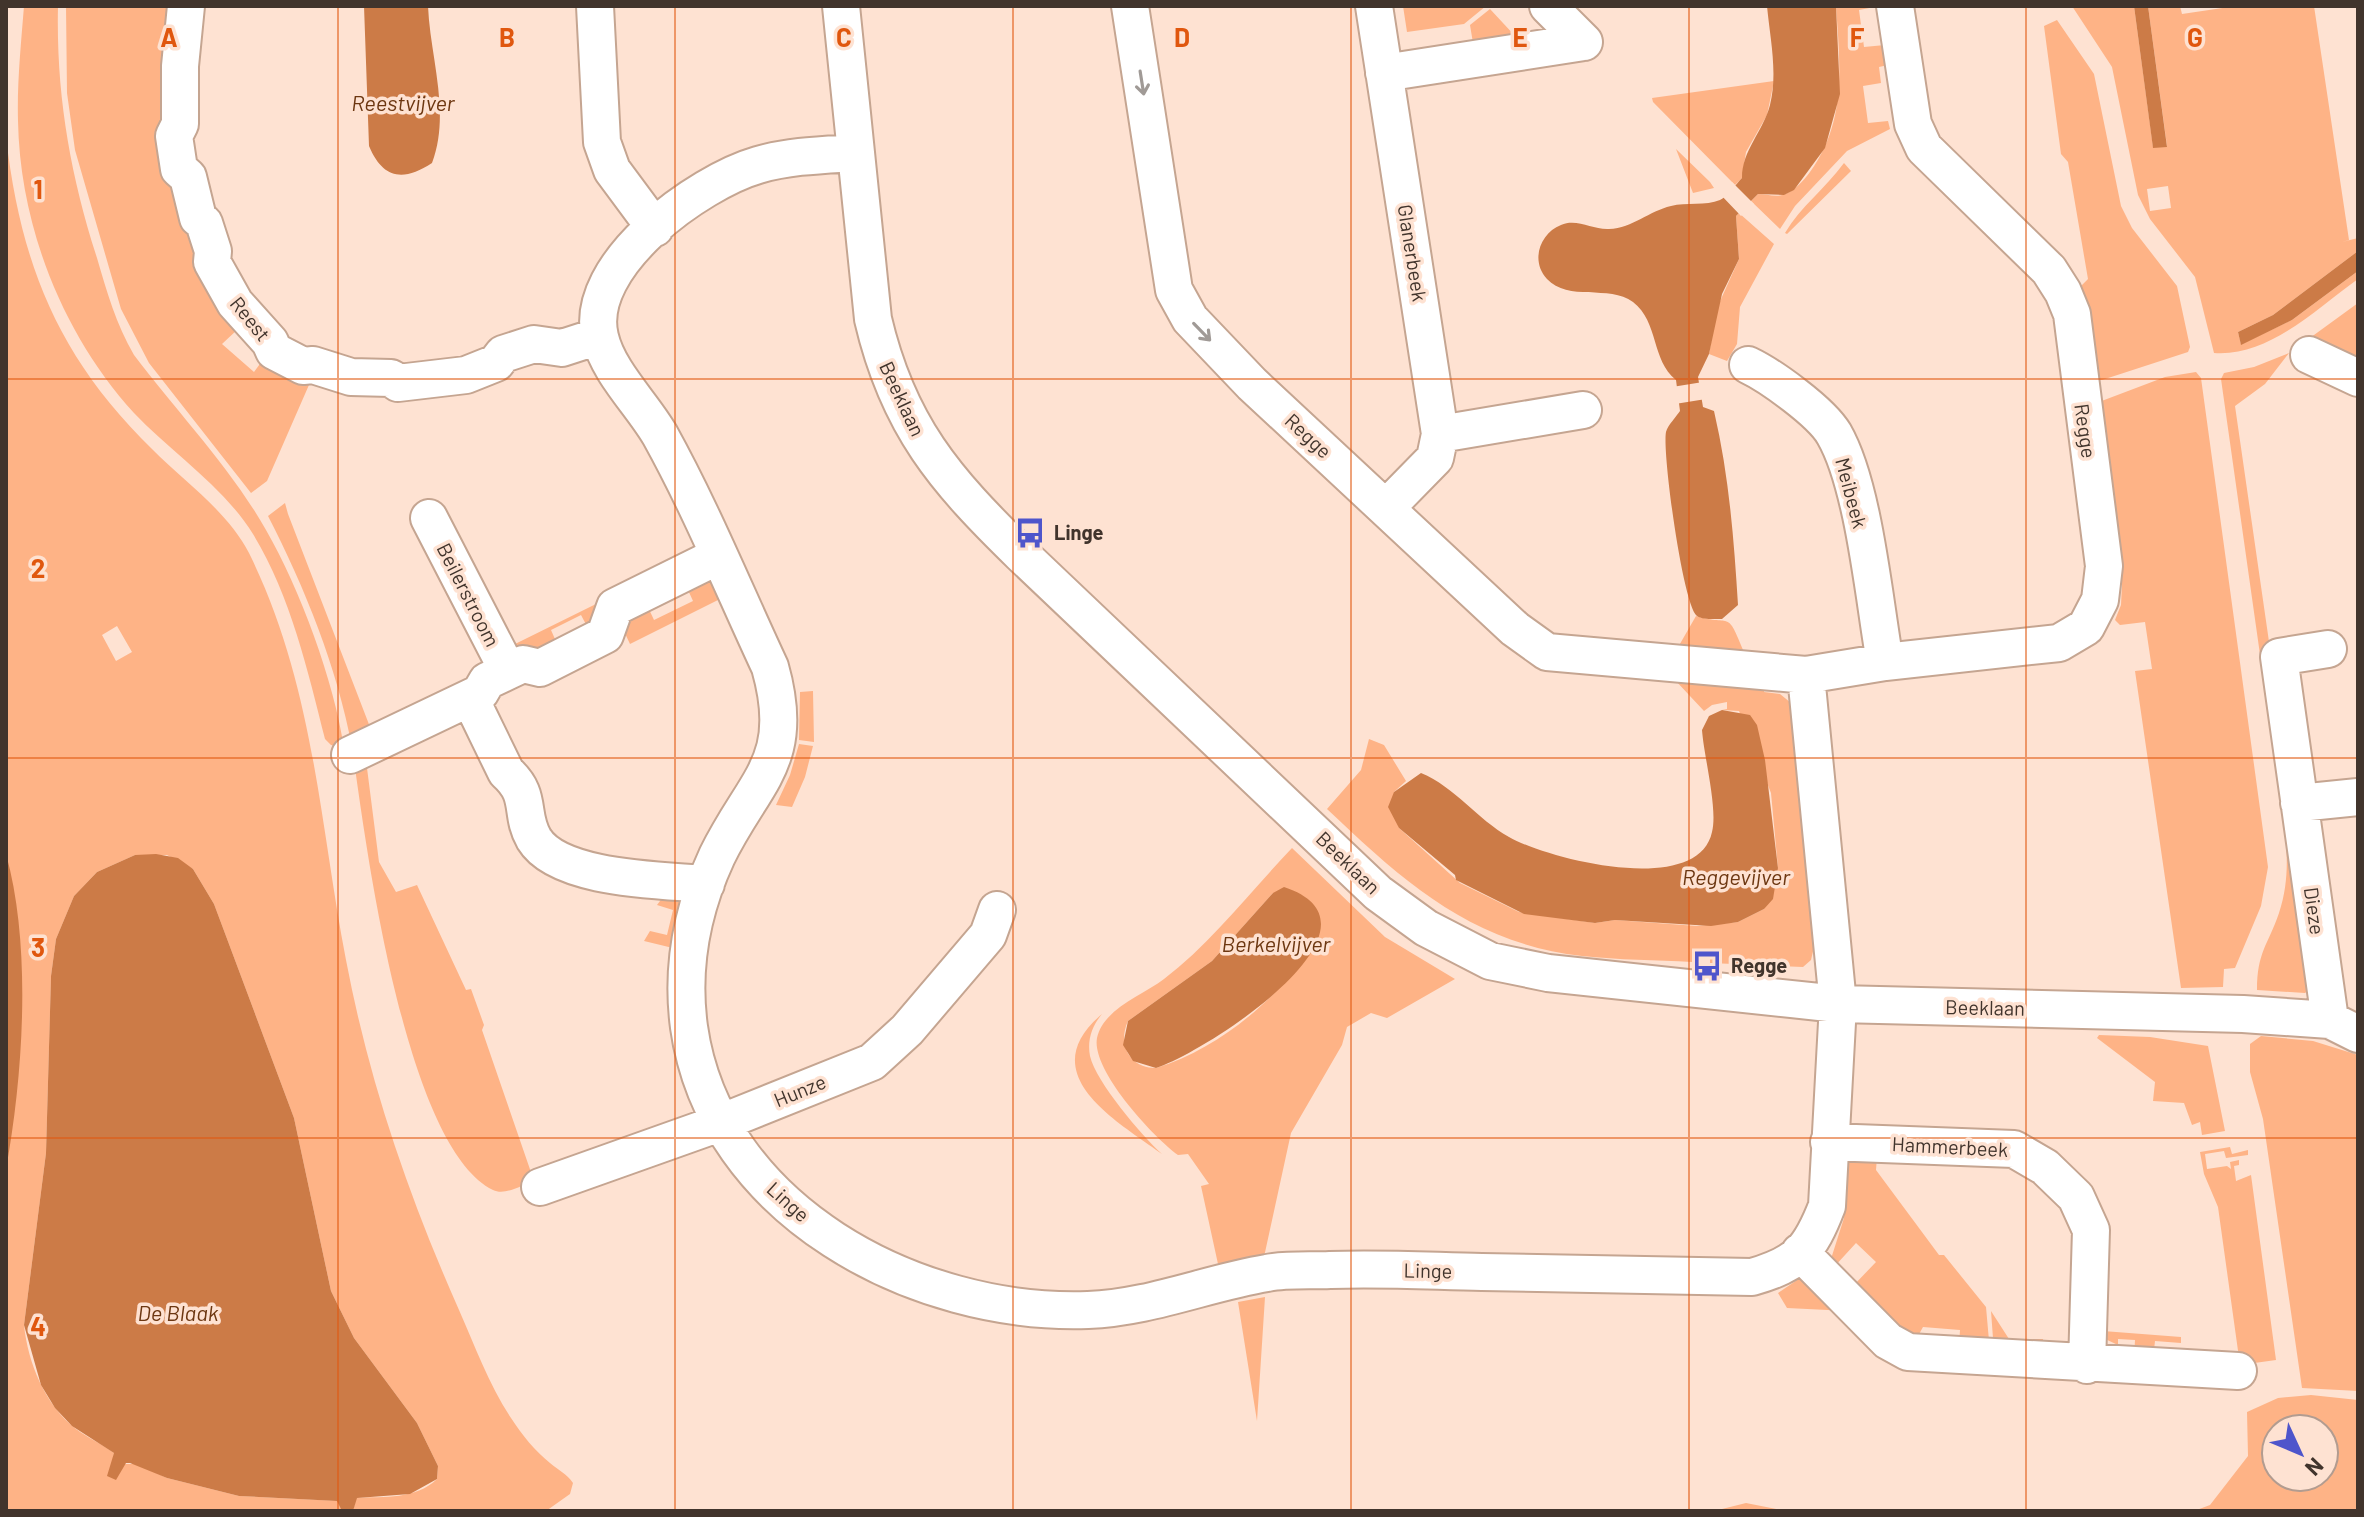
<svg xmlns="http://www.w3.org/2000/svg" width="2364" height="1517" font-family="Barlow,sans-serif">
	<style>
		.green { fill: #feb386; fill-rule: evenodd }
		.water { fill: #cc7b47 }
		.pier { fill: #fee2d2 }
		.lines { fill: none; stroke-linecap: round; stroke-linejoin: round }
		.minor-casing { stroke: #c5a591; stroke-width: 40 }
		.minor { stroke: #fff; stroke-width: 36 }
		.oneway { stroke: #a09a96 }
		.grid { fill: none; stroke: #e0570e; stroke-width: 2; stroke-opacity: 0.55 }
		.labels { text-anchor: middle; stroke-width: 7; stroke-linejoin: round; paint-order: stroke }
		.street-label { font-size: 20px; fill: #41342c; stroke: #fee2d2 }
		.poi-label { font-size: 20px; font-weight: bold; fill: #41342c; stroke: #fee2d2; text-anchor: start }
		.water-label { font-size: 22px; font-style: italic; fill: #6d3711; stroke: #fee2d2 }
		.grid-label { font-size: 26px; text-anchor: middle; font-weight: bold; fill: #e0570e; stroke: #fee2d2; stroke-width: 7; stroke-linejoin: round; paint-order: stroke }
	</style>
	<rect width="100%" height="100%" fill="#fee2d2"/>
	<path class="green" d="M24 6H58C56 94 70 174 97 258 107 292 116 324 134 355 177 412 231 468 266 530 300 589 334 681 344 748L331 745 325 739C308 671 290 594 253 534 224 487 172 453 134 413 63 335 20 227 18 121 17 83 21 44 24 6Z
		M66 6H178L164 49 163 70 238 329 222 344 254 372 265 357 312 378 267 481 251 493 149 363 121 309 75 150 67 93Z
		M1403 6H1486L1464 24 1407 32Z
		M1836 6H1880L1859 10 1864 47 1885 45 1888 65 1879 67 1881 83 1863 86 1868 123 1888 121 1890 129 1847 151 1795 206 1780 229 1751 201 1758 194C1765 194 1775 197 1782 195 1793 193 1804 180 1810 172 1847 121 1840 65 1836 6Z
		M2072 6H2134L2153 147 2167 146 2148 6H2180L2182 14 2236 6H2314L2349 240 2342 242 2358 238V251L2273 315 2238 332 2241 344 2292 320 2358 271V279C2316 309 2269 357 2214 353L2195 277 2150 219 2138 195 2112 67ZM2168 186 2171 208 2150 211 2147 189Z
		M1490 9 1516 37 1473 43 1470 25Z
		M2057 20 2094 74 2121 206 2132 228 2177 286 2190 347 2188 352 2102 380H2098L2077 290 2088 279 2068 162 2061 154 2044 26Z
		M1774 81 1767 115 1746 152 1742 178 1735 185 1653 102 1652 98Z
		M6 137C21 266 59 358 152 449 185 482 227 511 249 553 314 685 319 819 346 960 369 1082 409 1197 459 1310 475 1346 489 1385 511 1418 522 1435 535 1451 550 1463 558 1470 567 1474 573 1483L570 1494 546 1511H353L356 1498C385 1496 415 1500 437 1479L438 1466 417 1423 354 1338 331 1291 294 1118 214 904 193 869 167 855H135L97 872 74 896 56 939 51 976 46 1153 24 1325C28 1363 45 1405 76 1429 88 1438 102 1444 114 1453L113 1464H137L167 1478 239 1496 338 1501 342 1511H6V1170L15 1100 20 1003 17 926 6 854ZM117 626 132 652 116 661 102 635Z
		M1676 149 1710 182 1714 188 1693 193Z
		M1844 163 1851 171 1787 234 1785 233C1801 206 1825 189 1844 163Z
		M1739 213 1774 244 1740 307 1737 344 1727 361 1709 354 1717 308 1739 259 1736 216Z
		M2358 303V375L2303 343Z
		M2289 353 2265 384 2235 406 2295 822 2284 824 2221 379 2224 373 2254 367Z
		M2196 372 2201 378 2268 867 2261 906 2235 968 2224 969 2223 987 2181 988 2135 671 2152 669 2145 622 2120 625 2115 620 2121 605 2122 584 2099 402 2165 377Z
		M285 503 288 514 375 740 352 747C337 667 305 588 268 516Z
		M714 576 724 597 630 644 622 627 626 616 647 605 654 620 693 601 688 590Z
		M598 603 589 630 581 615 551 630 558 646 535 657 511 646Z
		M1696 616C1733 627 1726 608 1744 652L1677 649Z
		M1675 680 1765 685 1764 692 1780 694 1791 703 1814 947 1811 960 1803 967 1710 963V957L1693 956 1692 962C1656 960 1619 960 1582 956 1471 943 1404 882 1327 809L1361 770 1369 739 1384 745 1406 781 1394 792 1399 828 1460 883 1519 912 1595 923 1615 920 1697 926 1738 922 1764 909 1778 868 1771 793 1739 711 1722 710 1727 709V702L1712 705 1704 711Z
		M813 691 814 742 799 740 800 692Z
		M393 744 398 754 367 768 379 862 396 892 417 885 466 990 471 989 484 1025 482 1030 534 1181C522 1185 505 1196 493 1190 406 1147 367 852 354 761Z
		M799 744 813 746 805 777 792 807 776 805 790 775Z
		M2295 831 2296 910 2305 976 2317 983 2305 993 2257 990C2257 952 2268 945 2279 913 2288 886 2288 860 2285 832Z
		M1292 848 1385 937 1455 979 1387 1018 1371 1013 1347 1027 1342 1045 1291 1133 1264 1257 1218 1264 1201 1186 1209 1184 1188 1154 1178 1155C1153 1137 1091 1070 1097 1038 1103 1009 1143 995 1164 979 1211 943 1251 891 1292 848ZM1273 893 1320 939C1280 995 1224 1047 1156 1068 1130 1068 1117 1045 1128 1021L1212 961Z
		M663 897 687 904 677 949 644 941 650 931 667 935 673 910 657 905Z
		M1102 1014C1092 1026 1087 1040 1090 1056 1096 1082 1142 1136 1162 1154 1117 1121 1031 1074 1102 1014Z
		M2099 1035 2150 1037 2208 1046 2225 1131 2202 1135 2200 1122 2192 1125 2184 1103 2153 1101 2155 1082 2097 1038Z
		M2261 1036 2313 1041 2358 1055V1391L2302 1388 2263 1119 2250 1072V1044Z
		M2230 1147 2232 1154 2248 1150V1155L2226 1158 2224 1151 2205 1154 2207 1169 2227 1166 2231 1169 2230 1162 2239 1160V1165L2234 1166 2236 1181 2251 1175 2276 1360 2240 1365 2218 1207 2204 1174 2200 1152Z
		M1848 1155 1877 1157 1876 1170 1939 1255H1944L1986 1307 1990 1352 1959 1347 1960 1330 1923 1327 1913 1345 1853 1286 1876 1262 1856 1243 1834 1267 1830 1262 1844 1218Z
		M1806 1274 1848 1311 1787 1308 1778 1293Z
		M1265 1297 1257 1421 1238 1302Z
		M1991 1311 2009 1339H2043L2042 1355 1994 1352Z
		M2103 1331 2181 1337V1343L2155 1341 2153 1359 2134 1358 2135 1340 2118 1339V1345L2103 1338Z
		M2311 1395 2358 1400V1511H2194L2210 1505 2248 1456 2247 1412 2278 1398ZM2324 1429V1477H2276V1429Z
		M1746 1503 1787 1511H1714Z"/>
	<path class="water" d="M364 6H428C430 57 451 113 432 163 403 182 383 179 369 146Z
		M1767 6H1836L1840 94 1825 148 1794 190 1784 195 1758 194 1736 216 1739 259 1722 294 1709 354 1698 377 1703 407 1714 411C1729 475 1734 540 1738 605L1722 619C1714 619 1703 620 1697 616 1683 606 1662 452 1666 432 1668 425 1676 417 1680 411L1676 380C1651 360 1659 322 1633 302 1609 284 1568 302 1547 279 1530 261 1540 233 1561 225 1577 218 1593 230 1609 229 1633 228 1649 211 1671 206 1686 202 1706 206 1720 200 1728 196 1736 184 1742 178 1742 150 1763 132 1770 105 1778 73 1770 38 1767 6Z
		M2134 6H2148L2167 147 2153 148Z
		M2358 251V271L2292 320 2241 345 2238 332 2273 315Z
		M1722 710 1750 715 1757 725 1765 760 1778 868 1773 899 1764 909 1738 922 1711 926 1615 920 1595 923 1524 914 1456 880 1455 875 1399 828 1388 807 1394 792 1421 773C1455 787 1477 819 1509 837 1550 860 1698 897 1712 832 1718 809 1704 757 1702 730L1709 716Z
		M6 854C32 947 23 1076 6 1169Z
		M156 854 178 858 193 869 214 904 294 1118 331 1291 354 1338 417 1423 438 1466 437 1479 410 1494 357 1498 353 1511H342L337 1501 239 1496 167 1478 130 1463H126L116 1480 107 1476 114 1453 72 1426 55 1408 41 1385 24 1325 46 1153 51 976 56 939 74 896 97 872 135 855Z
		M1284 887C1402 926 1204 1053 1156 1068L1133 1061 1123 1045 1128 1021 1212 961 1273 893Z"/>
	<path class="pier" d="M1732 182 1754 204 1741 216 1720 194Z
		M1703 382 1706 399 1675 404 1672 387Z"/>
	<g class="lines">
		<g class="minor-casing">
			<path id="minor" d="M186 6 180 66V124L174 136 179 169 188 177 198 218 204 223 213 251 212 262 235 303 270 342 274 351 303 366 313 365 351 377 391 378 398 383 466 375 496 363 503 354 534 344 562 348 599 336
				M595 6 602 142 612 170 655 228
				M841 6 873 319C898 426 945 480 1022 555L1378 893 1426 928 1490 961 1548 973 1838 1004 2243 1014 2330 1020 2358 1034
				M1130 6 1174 290 1190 319 1252 384 1515 629 1547 652 1806 675 1885 662 2059 643 2086 627 2100 600 2104 566 2072 314 2063 292 2049 270 1924 148 1913 124 1895 6
				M1374 6 1440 434 1435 458 1386 508
				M1548 6 1584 42
				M1384 73 1584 42
				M854 153C822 155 789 156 758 165 699 182 582 265 600 337 608 372 642 404 660 435 701 509 734 590 770 667 797 762 754 780 717 856 692 910 681 968 689 1027 715 1211 916 1316 1088 1310 1149 1308 1207 1283 1267 1273 1287 1269 1310 1271 1330 1270 1381 1268 1431 1271 1482 1272 1572 1273 1662 1275 1752 1277 1798 1264 1810 1250 1827 1206L1838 1004 1806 675
				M2309 355 2358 378
				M1748 365C1771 376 1821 412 1834 434 1864 486 1874 600 1885 662
				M1440 434 1583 410
				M429 518 508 671
				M2328 649 2279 657 2330 1020
				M470 698 506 772C533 796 519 813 534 839 559 880 663 880 706 884
				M350 755 480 693 487 681 508 671 523 664 540 668 605 635 615 607 718 556
				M2299 803 2358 797
				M1829 1142 2014 1149 2045 1167 2076 1197 2091 1230 2087 1365
				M540 1187 720 1123 872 1062 907 1030 988 935 997 910
				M1800 1252 1888 1341 1908 1352 2238 1371"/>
		</g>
		<use href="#minor" class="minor"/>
	</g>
	<defs><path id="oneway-shaft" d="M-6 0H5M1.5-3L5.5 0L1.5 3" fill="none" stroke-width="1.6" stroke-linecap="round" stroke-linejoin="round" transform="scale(2)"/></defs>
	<g class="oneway">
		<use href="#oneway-shaft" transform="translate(1142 83) rotate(81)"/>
		<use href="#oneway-shaft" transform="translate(1202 332) rotate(46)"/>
	</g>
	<path class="grid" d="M338 6V1511M675 6V1511M1013 6V1511M1351 6V1511M1689 6V1511M2026 6V1511M6 379H2358M6 758H2358M6 1138H2358"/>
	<defs>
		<g id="bus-bare" transform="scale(2.4)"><path d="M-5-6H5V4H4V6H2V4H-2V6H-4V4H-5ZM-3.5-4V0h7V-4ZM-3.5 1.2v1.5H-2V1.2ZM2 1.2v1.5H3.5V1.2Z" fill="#4e55cb" stroke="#fee2d2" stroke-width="2.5" paint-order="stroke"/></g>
	</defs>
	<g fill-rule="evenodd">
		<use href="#bus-bare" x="1030" y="533"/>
		<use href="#bus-bare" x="1707" y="966"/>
	</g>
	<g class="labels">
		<g class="street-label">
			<text transform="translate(1412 253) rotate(81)" y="7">Glanerbeek</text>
			<text transform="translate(250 319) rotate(51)" y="7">Reest</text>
			<text transform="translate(902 399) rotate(65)" y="7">Beeklaan</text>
			<text transform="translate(2085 431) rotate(82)" y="7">Regge</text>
			<text transform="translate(1308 436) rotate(43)" y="7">Regge</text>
			<text transform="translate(1851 493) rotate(75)" y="7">Meibeek</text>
			<text transform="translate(468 595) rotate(63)" y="7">Beilerstroom</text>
			<text transform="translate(1348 863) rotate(44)" y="7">Beeklaan</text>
			<text transform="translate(2314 911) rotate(82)" y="7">Dieze</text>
			<text transform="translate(1985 1008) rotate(1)" y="7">Beeklaan</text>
			<text transform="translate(800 1091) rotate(-22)" y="7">Hunze</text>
			<text transform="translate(1950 1147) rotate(3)" y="7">Hammerbeek</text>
			<text transform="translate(788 1202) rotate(42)" y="7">Linge</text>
			<text transform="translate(1428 1271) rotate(1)" y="7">Linge</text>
		</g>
		<g class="poi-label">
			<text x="1054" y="540">Linge</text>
			<text x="1731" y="973">Regge</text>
		</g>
		<g class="water-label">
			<text x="403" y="111">Reestvijver</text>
			<text x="1736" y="885">Reggevijver</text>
			<text x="1276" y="952">Berkelvijver</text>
			<text x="178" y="1321">De Blaak</text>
		</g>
	</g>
	<g class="grid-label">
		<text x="169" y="47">A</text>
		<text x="507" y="47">B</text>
		<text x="844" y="47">C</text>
		<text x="1182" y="47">D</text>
		<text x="1520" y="47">E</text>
		<text x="1857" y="47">F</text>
		<text x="2195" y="47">G</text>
		<text x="38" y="199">1</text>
		<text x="38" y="578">2</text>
		<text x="38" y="957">3</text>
		<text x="38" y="1336">4</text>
	</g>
	<rect width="2364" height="1517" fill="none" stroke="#41342c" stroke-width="16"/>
	<g transform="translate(2300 1453) rotate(134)"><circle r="38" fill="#fee2d2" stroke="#b29c90" stroke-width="2"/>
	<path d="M0-6L14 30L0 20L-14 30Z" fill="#4e55cb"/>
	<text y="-12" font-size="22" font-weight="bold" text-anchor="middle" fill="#41342c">N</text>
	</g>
</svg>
